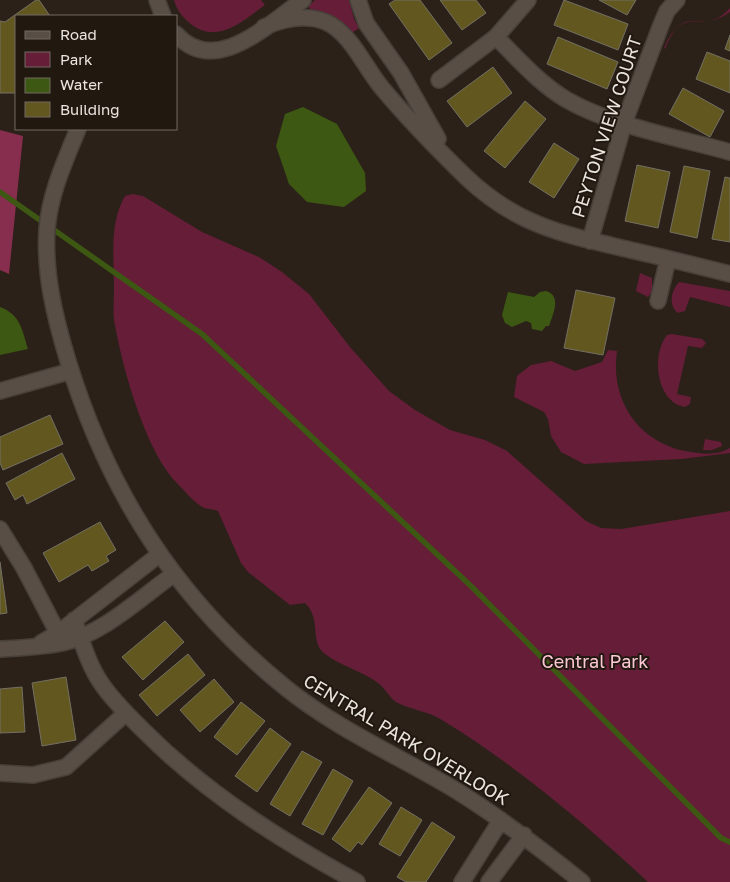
<svg xmlns="http://www.w3.org/2000/svg" width="730" height="882" font-family="'Golos Text',sans-serif">
	<style>
		.green { fill: #651d38 }
		.forest { fill: #872d4e }
		.water { fill: #3d5812 }
		.lines { fill: none; stroke-linecap: round; stroke-linejoin: round }
		.stream { stroke: #3d5812; stroke-width: 5.5 }
		.building { fill: #635720; stroke: #737063 }
		.minor-casing { stroke: #473f39; stroke-width: 18 }
		.minor { stroke: #584e45; stroke-width: 15 }
		.labels { text-anchor: middle; stroke-width: 4; stroke-linejoin: round; paint-order: stroke }
		.street-label { font-size: 18px; fill: #ebe5df; stroke: #211810 }
		.park-label { font-size: 18px; fill: #fcc7d5; stroke: #211810 }
	</style>
	<rect width="100%" height="100%" fill="#2b2119"/>
	<path class="green" d="M174 0H261L265 5C243 21 218 44 192 25 183 18 177 11 174 0Z
		M315 0H349L354 19 359 28 352 33 333 16 310 9 308 6Z
		M730 8V12C696 36 685 0 665 49L664 48C685 0 702 39 730 8Z
		M133 194 143 196 202 232 259 257 282 272 309 294 350 347 389 391 415 410 450 430 485 440 507 451 586 521 601 528 621 529 730 511V882H648C584 823 517 766 442 720 428 711 411 710 396 702 389 697 385 688 378 683 362 671 341 666 325 654 309 642 322 619 305 603L290 605 248 572 241 563 218 511C213 509 208 509 204 508 194 503 181 487 173 479 143 443 122 366 114 320 113 310 114 299 114 289 114 259 109 223 125 196Z
		M640 273 652 278V291L648 297 636 291Z
		M679 282 730 291V307L690 297 685 311 678 313C668 305 671 291 679 282Z
		M672 334 702 339 706 343 702 348 688 346 677 394 691 397 690 404 685 407C656 402 651 355 667 335Z
		M608 350 617 351C610 399 637 441 685 451 701 454 716 456 730 448V453L682 459 584 464 561 452 551 436 548 419 544 412 514 397 517 376 531 365 551 361 575 371 602 362Z
		M705 439 721 442 722 446 712 450H703Z"/>
	<path class="forest" d="M0 130 23 136 9 274 0 270Z"/>
	<path class="water" d="M303 107 337 124 365 173 366 191 344 207 307 202 289 184 276 146 285 114Z
		M546 291C562 296 553 314 549 326H546L542 331 532 329 531 323 526 321 512 327 505 323 502 315 508 292 534 297 540 292Z
		M0 307C21 315 22 330 28 349L0 355Z"/>
	<g class="lines">
		<path class="stream" d="M0 192 202 334 471 586 721 838 730 842"/>
	</g>
	<path class="building" d="M36 0H39L50 16H16V93H0V21L5 22Z
		M395 0H420L452 43 429 60 389 4Z
		M440 0H476L486 13 462 30Z
		M564 0 628 24 618 50 554 25Z
		M599 0H636L627 15Z
		M730 35V51L725 49Z
		M558 37 618 62 607 89 547 64Z
		M707 52 730 61V93L696 79Z
		M493 67 512 93 467 127 447 101Z
		M683 88 724 111 710 137 669 114Z
		M525 101 546 119 505 168 484 151Z
		M554 143 579 159 554 198 529 182Z
		M637 165 670 172 658 228 625 221Z
		M684 166 710 171 697 238 670 232Z
		M725 177 730 178V242L712 239Z
		M576 290 615 298 603 355 564 348Z
		M50 415 63 444 3 470 0 463V437Z
		M62 453 75 479 27 504 23 495 15 500 6 483Z
		M100 522 116 550 106 556 109 561 92 571 88 565 59 582 43 553Z
		M0 562 7 613 0 614Z
		M165 621 184 642 143 680 122 657Z
		M188 654 205 675 157 716 139 695Z
		M66 677 76 740 42 746 32 683Z
		M214 679 234 702 200 732 180 710Z
		M22 687 25 732 0 733V689Z
		M241 702 265 721 237 755 214 737Z
		M270 728 291 744 257 792 235 776Z
		M302 751 322 762 290 816 270 804Z
		M333 769 353 781 323 835 302 824Z
		M369 787 392 803 362 845 358 842 350 852 332 839Z
		M401 807 422 820 400 856 379 844Z
		M432 822 455 837 426 882H406L397 877Z"/>
	<g class="lines">
		<g class="minor-casing">
			<path id="minor" d="M157 0 163 16
				M358 0 366 23 401 73 438 139
				M264 27C283 19 306 14 326 22 351 33 365 68 382 88 408 119 438 150 467 178 520 228 568 235 635 251 666 258 698 266 730 274
				M176 34C215 78 268 24 303 0
				M496 37C518 59 540 84 567 100 613 126 679 138 730 152
				M439 80 496 37 528 0
				M78 129C65 161 50 193 47 229 44 274 55 318 68 361 109 494 177 600 286 688 338 730 401 757 457 791 502 819 541 849 582 882
				M590 241 624 123 661 25 667 11 677 0
				M658 301 668 259
				M0 391 71 371
				M0 529 24 568 62 641
				M74 620C82 641 88 664 101 683 113 701 129 716 144 731 206 793 280 840 357 882
				M41 643 58 633 160 554
				M0 649C20 648 42 647 62 643 103 634 140 598 174 574
				M0 773 33 775 66 767 126 713
				M462 882 501 820
				M489 882 524 835"/>
		</g>
		<use href="#minor" class="minor"/>
	</g>
	<g class="labels">
		<g class="street-label">
			<text transform="translate(607 127) rotate(-72)" y="6">PEYTON VIEW COURT</text>
			<text transform="translate(406 740) rotate(31)" y="6">CENTRAL PARK OVERLOOK</text>
		</g>
		<g class="park-label">
			<text x="595" y="668">Central Park</text>
		</g>
	</g>
	<rect x="15" y="15" width="162" height="115" fill="#211810" stroke="#726a63"/>
	<rect x="25" y="31" width="25" height="8" fill="#584e45" stroke="#726a63"/>
	<text x="60" y="40" font-size="15" fill="#ebe5df">Road</text>
	<rect x="25" y="52" width="25" height="15" fill="#651d38" stroke="#726a63"/>
	<text x="60" y="65" font-size="15" fill="#ebe5df">Park</text>
	<rect x="25" y="78" width="25" height="15" fill="#3d5812" stroke="#726a63"/>
	<text x="60" y="90" font-size="15" fill="#ebe5df">Water</text>
	<rect x="25" y="102" width="25" height="15" fill="#635720" stroke="#726a63"/>
	<text x="60" y="115" font-size="15" fill="#ebe5df">Building</text>
</svg>
